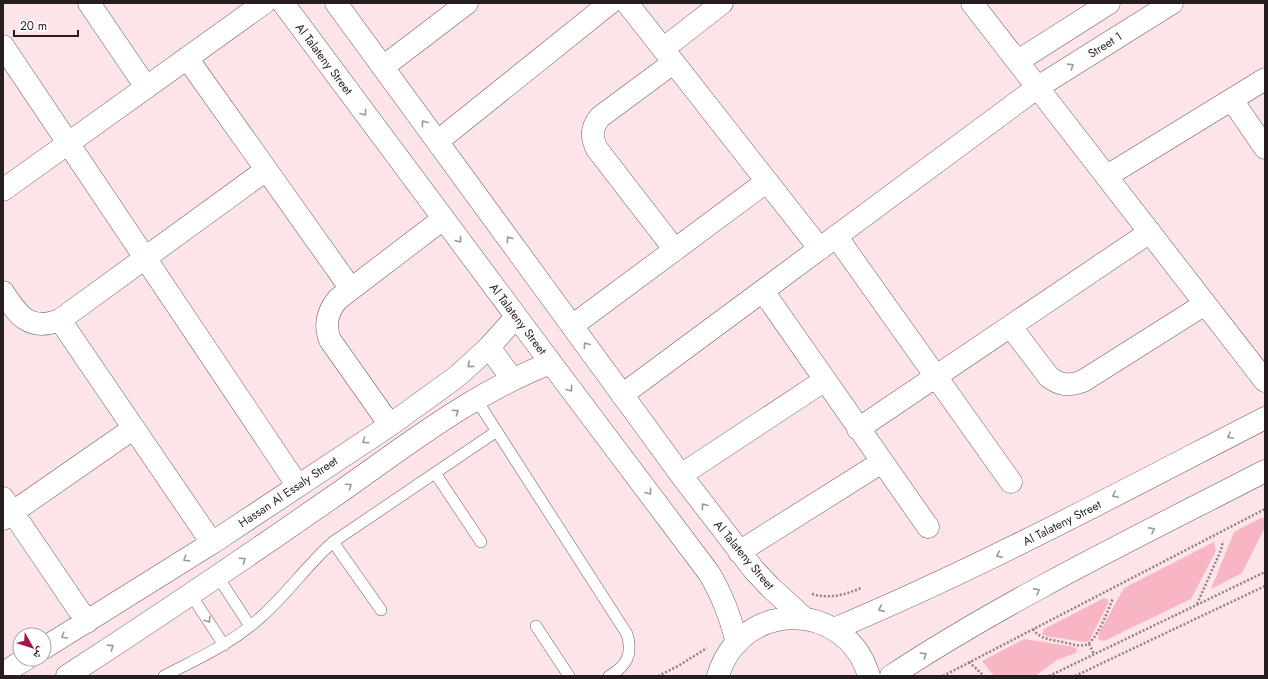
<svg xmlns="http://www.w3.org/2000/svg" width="1268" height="679" font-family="Jost,'Noto Naskh Arabic',sans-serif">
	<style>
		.green { fill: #f8b6c4 }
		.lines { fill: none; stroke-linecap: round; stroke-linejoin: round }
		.service-casing { stroke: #705c60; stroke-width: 12 }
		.minor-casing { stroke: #705c60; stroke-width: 23 }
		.secondary-casing { stroke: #705c60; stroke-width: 23 }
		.path { stroke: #918084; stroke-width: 2.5; stroke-dasharray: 2 2; stroke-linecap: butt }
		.service { stroke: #fff; stroke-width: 11 }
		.minor { stroke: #fff; stroke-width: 22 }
		.secondary { stroke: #fff; stroke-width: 22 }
		.oneway { stroke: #9d999a }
		.labels { text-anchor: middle; stroke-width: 4; stroke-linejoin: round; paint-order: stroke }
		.street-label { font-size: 12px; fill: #261d1f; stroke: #fff }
	</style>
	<rect width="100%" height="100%" fill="#fce4e9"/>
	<path class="green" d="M1261 518H1265V527L1242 573 1211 589 1234 532Z
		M1214 542 1216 551 1191 599 1104 641 1099 640 1098 638 1099 633 1124 588Z
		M1104 598 1108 600V604L1089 641 1084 642 1046 636 1042 634 1044 629Z
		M1024 639 1075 647 1076 648 1077 652 1076 653 1057 660 1035 676H994L982 661Z"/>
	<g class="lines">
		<g class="service-casing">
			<path id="service" d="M476 399 627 634C633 654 627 666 609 676
				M435 473 481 542
				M333 542 381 610
				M218 577 250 626
				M191 595 224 645
				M536 626 569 676
				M164 676C200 657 230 645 261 617 287 594 307 565 333 542L497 431"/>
		</g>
		<g class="minor-casing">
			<path id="minor" d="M89 3 146 87
				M283 3 551 363 709 573C723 597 730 616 737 643
				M336 3 681 475 754 570 770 587 804 618
				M627 3 820 249
				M972 3 1265 381
				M3 46 298 486
				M663 49 722 3
				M187 58 351 289
				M1018 61 1109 3
				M673 63 600 117C591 128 591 137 597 149L675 250
				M383 67 467 3
				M1232 100 1265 148
				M438 141 610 3
				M1107 176 1265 79
				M3 190 264 3
				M836 236 1011 482
				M763 291 928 527
				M3 292C18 315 29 332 60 320L266 170
				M60 320 212 543
				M572 326 766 182
				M1011 327 1049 377C1061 386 1070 386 1083 381L1205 304
				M489 347 512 379
				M622 395 1038 87 1172 3
				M390 425 330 340C324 324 327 312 338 299L443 219
				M858 429 1150 232
				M681 475 825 380
				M3 498 87 622
				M3 519 134 428
				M739 552 882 462
				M44 648 212 543 390 425 455 378 472 363 489 347 516 317
				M3 673 26 659
				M67 676C158 617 248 556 337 494 406 446 472 393 551 363"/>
		</g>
		<g class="secondary-casing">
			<path id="secondary" d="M834 629C982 567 1123 491 1265 418
				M718 676C741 599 846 599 869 676
				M891 676C1010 598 1139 536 1265 471"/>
		</g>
		<path class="path" d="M812 594C829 599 845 595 861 588
			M1197 604 1221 550 1223 541
			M1033 629C1039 638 1048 639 1057 641 1066 642 1077 647 1085 645 1096 643 1109 608 1113 598
			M1089 644 1094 654
			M969 662 984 676
			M658 676 678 666 707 648
			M943 676 1265 509
			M1049 676 1265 572
			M1075 676 1265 586"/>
		<use href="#service" class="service"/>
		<use href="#minor" class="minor"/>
		<use href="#secondary" class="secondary"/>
	</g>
	<defs><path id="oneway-chevron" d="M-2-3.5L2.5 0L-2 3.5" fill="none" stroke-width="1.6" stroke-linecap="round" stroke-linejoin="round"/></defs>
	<g class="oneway">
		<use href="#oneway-chevron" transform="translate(1071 66) rotate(-32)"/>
		<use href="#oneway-chevron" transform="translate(364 113) rotate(53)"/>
		<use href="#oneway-chevron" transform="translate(424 123) rotate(-126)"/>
		<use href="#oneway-chevron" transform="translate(509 239) rotate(-126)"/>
		<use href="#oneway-chevron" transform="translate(459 240) rotate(53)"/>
		<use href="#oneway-chevron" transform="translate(586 345) rotate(-126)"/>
		<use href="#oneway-chevron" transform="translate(470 365) rotate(139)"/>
		<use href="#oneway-chevron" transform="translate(570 389) rotate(53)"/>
		<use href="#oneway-chevron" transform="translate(456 412) rotate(-34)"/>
		<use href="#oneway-chevron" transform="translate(1230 436) rotate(153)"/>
		<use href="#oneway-chevron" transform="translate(365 441) rotate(146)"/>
		<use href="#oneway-chevron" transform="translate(349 486) rotate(-35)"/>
		<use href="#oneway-chevron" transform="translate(649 492) rotate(53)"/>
		<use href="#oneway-chevron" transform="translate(1115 495) rotate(153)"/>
		<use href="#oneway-chevron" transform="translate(704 506) rotate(-127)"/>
		<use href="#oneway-chevron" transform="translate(1152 530) rotate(-28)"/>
		<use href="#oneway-chevron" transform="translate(999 555) rotate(154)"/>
		<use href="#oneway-chevron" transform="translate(186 559) rotate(148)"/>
		<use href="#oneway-chevron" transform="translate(243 560) rotate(-35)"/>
		<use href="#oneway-chevron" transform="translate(1037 591) rotate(-29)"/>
		<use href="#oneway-chevron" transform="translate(881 609) rotate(156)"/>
		<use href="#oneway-chevron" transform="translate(208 620) rotate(57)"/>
		<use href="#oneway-chevron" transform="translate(64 636) rotate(149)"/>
		<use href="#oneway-chevron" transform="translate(111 647) rotate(-33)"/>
		<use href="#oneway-chevron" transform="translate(924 655) rotate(-32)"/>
	</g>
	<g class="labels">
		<g class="street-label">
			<text transform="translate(1105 45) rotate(-32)" y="4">Street 1</text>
			<text transform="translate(324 59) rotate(53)" y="4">Al Talateny Street</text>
			<text transform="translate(518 319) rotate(53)" y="4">Al Talateny Street</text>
			<text transform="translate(288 492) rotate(-34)" y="4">Hassan Al Essaly Street</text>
			<text transform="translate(1062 523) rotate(-27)" y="4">Al Talateny Street</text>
			<text transform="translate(744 555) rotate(50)" y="4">Al Talateny Street</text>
		</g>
	</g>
	<rect width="1268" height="679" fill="none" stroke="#261d1f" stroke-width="8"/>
	<g transform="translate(32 647) rotate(129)"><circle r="19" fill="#ffffff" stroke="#a8a5a5"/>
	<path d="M0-3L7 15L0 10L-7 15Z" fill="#a7134e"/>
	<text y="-6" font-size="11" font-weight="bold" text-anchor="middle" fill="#261d1f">ش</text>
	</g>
	<path d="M14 30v6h64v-6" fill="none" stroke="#261d1f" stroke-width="2"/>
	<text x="20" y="30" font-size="12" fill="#261d1f" stroke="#ffffff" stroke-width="3" paint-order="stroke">20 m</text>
</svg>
